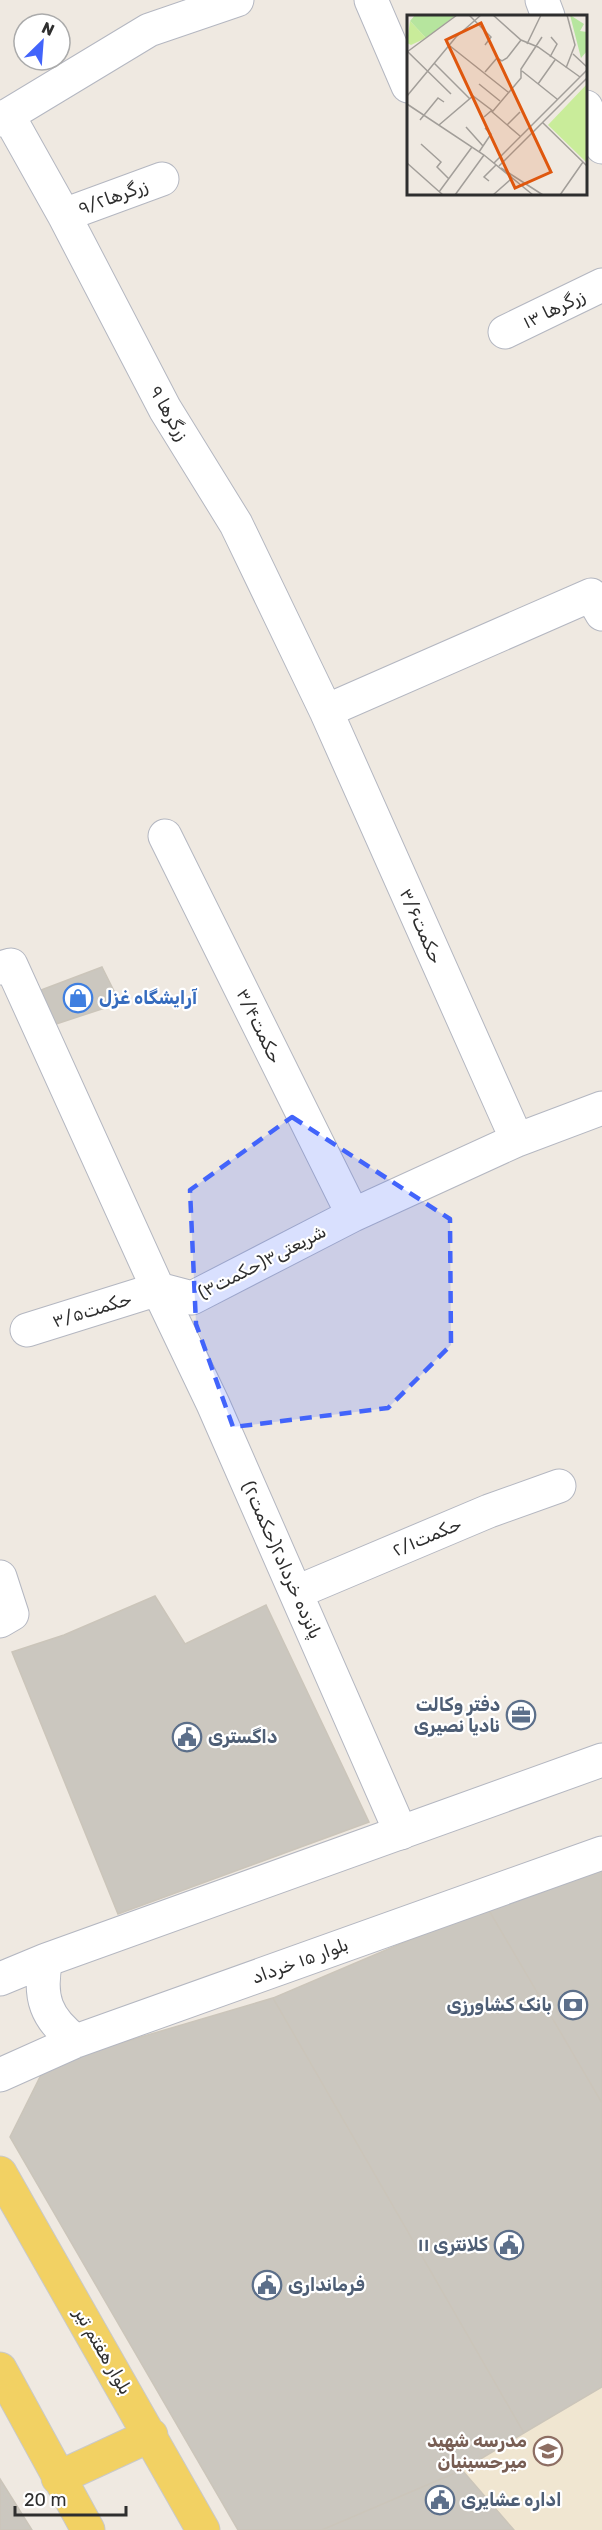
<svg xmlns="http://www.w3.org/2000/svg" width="602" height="2530" font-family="Rubik,'Noto Sans Arabic',sans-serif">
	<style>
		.education { fill: #f0e6d1 }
		.building { fill: #cbc7bf; stroke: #cbc5ba; stroke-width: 1.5 }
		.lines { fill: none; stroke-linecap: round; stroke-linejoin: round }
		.street-casing { stroke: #b4b7c1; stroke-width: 35 }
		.secondary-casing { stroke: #b4b7c1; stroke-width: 35 }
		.primary-casing { stroke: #c9c9c9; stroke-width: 35 }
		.street { stroke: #fff; stroke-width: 33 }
		.secondary { stroke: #fff; stroke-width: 33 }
		.primary { stroke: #f2d163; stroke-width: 33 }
		.marked { fill: #4264fb; fill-opacity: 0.2; stroke: #4264fb; stroke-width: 4.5; stroke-dasharray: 12 8; stroke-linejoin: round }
		.labels { text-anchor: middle; stroke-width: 4.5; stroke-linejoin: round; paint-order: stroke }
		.street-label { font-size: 18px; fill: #2e2e2e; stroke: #fff }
		.shop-label { font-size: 18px; font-weight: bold; fill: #366cbe; stroke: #fff; text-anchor: start }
		.service-label { font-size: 18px; font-weight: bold; fill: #4e5e75; stroke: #fff; text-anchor: end }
		.education-label { font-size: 18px; font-weight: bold; fill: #785e54; stroke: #fff; text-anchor: end }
		.inset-road { fill: none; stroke: #a29e99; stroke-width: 1.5 }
		.view { fill: #df570e; fill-opacity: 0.15; stroke: #df570e; stroke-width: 3 }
		.inset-edge { fill: none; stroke: #2e2e2e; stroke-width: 3 }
	</style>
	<rect width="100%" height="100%" fill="#efe9e1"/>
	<path class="education" d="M602 2387V2530H514L462 2470Z"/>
	<path class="building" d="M102 967 120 1003 53 1025 36 992Z
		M155 1596 185 1644 266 1605 369 1822 118 1914 12 1652 64 1635Z
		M602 1867V2103L487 1907Z
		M487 1907 602 2103V2387L524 2433 273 1998Z
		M273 1998 524 2433 462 2470 322 2530H238L10 2137 46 2065Z
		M462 2470 514 2530H322Z
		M0 2479 32 2530H0Z"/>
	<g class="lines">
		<g class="street-casing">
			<path id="street" d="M371 0 408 86
				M542 0 548 16
				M586 107 602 147
				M8 115 64 215 165 409 236 524 326 711 517 1140
				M0 120 149 30 237 0
				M64 215 162 179
				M505 332 602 285
				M326 711 591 595 602 614
				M165 836 353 1215
				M0 968 11 965 158 1289 192 1298 353 1215 517 1140 602 1108
				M27 1330 158 1289 213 1404 401 1833
				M0 1577 12 1614 0 1621
				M297 1592 489 1511 559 1486"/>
		</g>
		<g class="secondary-casing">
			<path id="secondary" d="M46 1960C38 1997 46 2019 76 2041
				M0 1979 46 1960 602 1760
				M0 2075 76 2041 602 1853"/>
		</g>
		<g class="primary-casing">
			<path id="primary" d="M0 2173 203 2530
				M0 2369 88 2530
				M58 2478 151 2435"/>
		</g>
		<use href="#street" class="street"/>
		<use href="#secondary" class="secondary"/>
		<use href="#primary" class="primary"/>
	</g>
	<path class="marked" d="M292 1117 450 1219 451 1345 388 1408 233 1427 196 1324 190 1190Z"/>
	<defs>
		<g id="shop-ring" transform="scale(1.5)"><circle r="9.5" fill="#fff" stroke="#3f7fe0" stroke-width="1.5"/><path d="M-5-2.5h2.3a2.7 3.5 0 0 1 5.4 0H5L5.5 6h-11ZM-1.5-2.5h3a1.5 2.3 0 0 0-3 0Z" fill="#3f7fe0"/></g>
		<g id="office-ring" transform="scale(1.5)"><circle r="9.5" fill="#fff" stroke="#5c6f8a" stroke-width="1.5"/><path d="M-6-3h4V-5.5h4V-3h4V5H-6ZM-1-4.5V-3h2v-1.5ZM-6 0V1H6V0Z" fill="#5c6f8a"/></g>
		<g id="civic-ring" transform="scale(1.5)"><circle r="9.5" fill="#fff" stroke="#5c6f8a" stroke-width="1.5"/><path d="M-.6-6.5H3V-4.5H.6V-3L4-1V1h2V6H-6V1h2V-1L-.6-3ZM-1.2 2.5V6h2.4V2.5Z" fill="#5c6f8a"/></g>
		<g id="bank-ring" transform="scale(1.5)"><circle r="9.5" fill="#fff" stroke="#5c6f8a" stroke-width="1.5"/><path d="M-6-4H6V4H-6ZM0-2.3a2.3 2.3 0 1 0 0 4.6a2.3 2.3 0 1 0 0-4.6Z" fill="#5c6f8a"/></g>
		<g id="school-ring" transform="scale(1.5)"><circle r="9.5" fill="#fff" stroke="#8d6e63" stroke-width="1.5"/><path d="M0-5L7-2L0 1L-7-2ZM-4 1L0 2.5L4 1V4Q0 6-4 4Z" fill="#8d6e63"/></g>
	</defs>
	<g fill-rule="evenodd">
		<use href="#shop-ring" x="78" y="998"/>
		<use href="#office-ring" x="521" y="1715"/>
		<use href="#civic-ring" x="187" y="1737"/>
		<use href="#bank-ring" x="573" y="2005"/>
		<use href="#civic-ring" x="509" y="2245"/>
		<use href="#civic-ring" x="267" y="2285"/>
		<use href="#school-ring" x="548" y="2451"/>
		<use href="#civic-ring" x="440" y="2500"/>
	</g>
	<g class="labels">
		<g class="street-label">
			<text transform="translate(113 197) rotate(-20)" y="6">زرگرها۹/۲</text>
			<text transform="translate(554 309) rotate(-26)" y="6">زرگرها ۱۳</text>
			<text transform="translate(169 413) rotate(60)" y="6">زرگرها ۹</text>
			<text transform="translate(421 926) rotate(66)" y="6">حکمت۳/۶</text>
			<text transform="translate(259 1026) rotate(64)" y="6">حکمت۳/۴</text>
			<text transform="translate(262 1262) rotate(-27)" y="6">شریعتی۳(حکمت۳)</text>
			<text transform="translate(92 1310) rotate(-17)" y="6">حکمت۳/۵</text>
			<text transform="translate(427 1537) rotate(-23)" y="6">حکمت۲/۱</text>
			<text transform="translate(282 1560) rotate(66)" y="6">پانزده خرداد۲(حکمت۲)</text>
			<text transform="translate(300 1961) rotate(-20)" y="6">بلوار ۱۵ خرداد</text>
			<text transform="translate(103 2351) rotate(60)" y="6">بلوار هفتم تیر</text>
		</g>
		<g class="shop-label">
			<text x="99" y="1004">آرایشگاه غزل</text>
		</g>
		<g class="service-label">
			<text x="500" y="1711">دفتر وکالت<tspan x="500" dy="21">نادیا نصیری</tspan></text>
			<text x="208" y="1743" text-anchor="start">داگستری</text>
			<text x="552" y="2011">بانک کشاورزی</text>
			<text x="488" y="2251">کلانتری ۱۱</text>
			<text x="288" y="2291" text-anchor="start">فرمانداری</text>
			<text x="461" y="2506" text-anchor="start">اداره عشایری</text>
		</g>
		<g class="education-label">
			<text x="527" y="2447">مدرسه شهید<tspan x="527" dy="21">میرحسینیان</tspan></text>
		</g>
	</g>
	<g transform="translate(407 15)">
		<rect width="180" height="180" fill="#efe9e1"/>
		<path d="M8 0H49L19 23 3 6ZM163 0 177 9 173 16 180 17V36L174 43Z" fill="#b6e59e"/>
		<path d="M3 6 19 23 4 30 0 28ZM180 69V148L141 110Z" fill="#c9ec9a"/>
		<path class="inset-road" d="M62 0 84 22 78 30M86 0 114 25 131 32 173 62M120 29 134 0M43 31 101 77M0 36 44 79M0 37 50 0M166 39 180 52M143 42 150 29 144 22M27 48 63 84M159 53 168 30 160 0M115 56 150 84M78 57 90 43 95 46 100 43 114 25M72 69 93 86M131 69 148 45M0 81 49 22 74 0M0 89 77 140 126 180M77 102 84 96 113 121M13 105 31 83 37 87M135 107 180 151M32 110 66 81 86 96 114 63V54L135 22M100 110 113 97M59 112 76 131M14 129 34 147 30 152 42 164M72 137 84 119 78 113M0 148 36 180M87 148 180 55M92 151 180 63M94 153 136 180M82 166 77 162 89 150M32 177 65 132M48 180 77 140M86 180 104 164M153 180 176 147"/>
		<path class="view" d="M74 8 144 157 108 173 39 25Z"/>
		<rect width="180" height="180" class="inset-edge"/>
	</g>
	<g transform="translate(42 42) rotate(25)"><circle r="28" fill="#ffffff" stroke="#ababab" stroke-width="1.5"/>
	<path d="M0-4.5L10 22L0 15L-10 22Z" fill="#4264fb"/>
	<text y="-9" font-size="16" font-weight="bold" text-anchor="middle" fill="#2e2e2e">N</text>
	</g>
	<path d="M15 2506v9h111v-9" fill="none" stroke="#2e2e2e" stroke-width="3"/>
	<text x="24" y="2506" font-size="18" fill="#2e2e2e" stroke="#ffffff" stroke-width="4.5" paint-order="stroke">20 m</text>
</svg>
